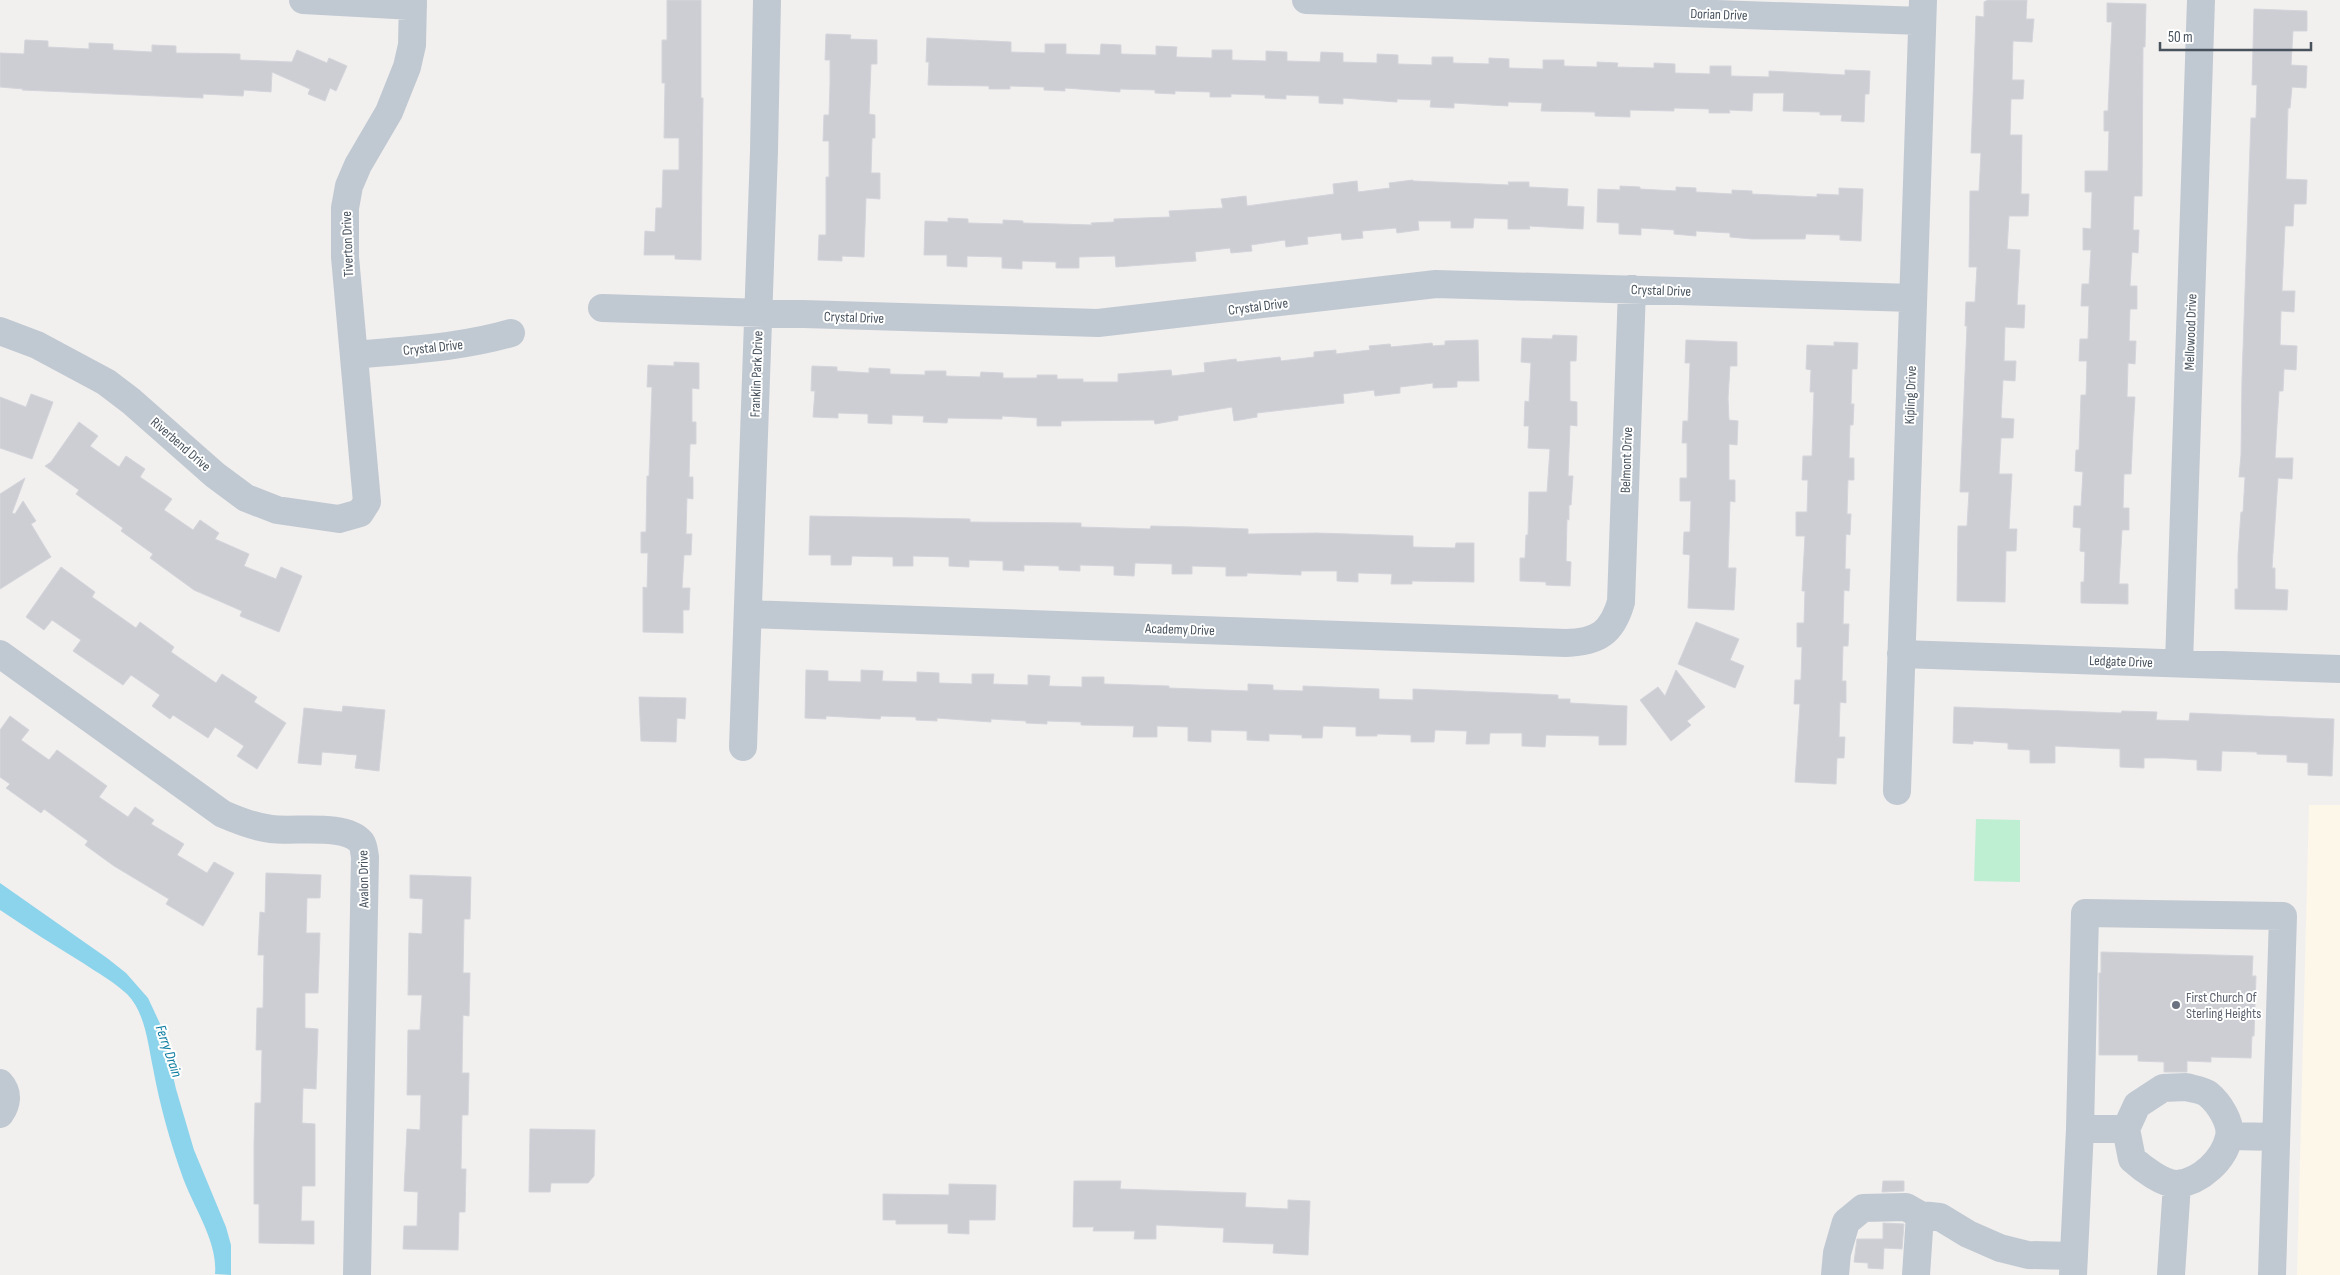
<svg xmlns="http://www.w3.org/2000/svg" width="2340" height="1275" font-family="'Sofia Sans Condensed',sans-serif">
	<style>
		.commercial { fill: #fcf7e9 }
		.green { fill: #beefd3 }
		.water { fill: #8cd4eb }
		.building { fill: #ccced4; stroke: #d3d5db }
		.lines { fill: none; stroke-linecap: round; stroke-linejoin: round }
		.minor { stroke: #c0c9d1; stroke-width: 28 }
		.worship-dot { fill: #6b7280; stroke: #fff; stroke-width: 2 }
		.labels { text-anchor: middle; stroke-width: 4; stroke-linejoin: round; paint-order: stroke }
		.street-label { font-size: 14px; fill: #47525d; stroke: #fff }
		.worship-label { font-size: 14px; fill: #5b616d; stroke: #fff; text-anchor: start }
		.water-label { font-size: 15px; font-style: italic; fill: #0e7da1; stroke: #fff }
	</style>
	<rect width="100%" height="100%" fill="#f2efef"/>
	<path class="commercial" d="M2309 805H2340V1275H2297Z"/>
	<path class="green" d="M1976 819 2020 820V882L1974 881Z"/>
	<path class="water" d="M0 883 107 958 126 973 148 998 162 1028 176 1089 194 1150 226 1227 231 1245V1275L215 1274C218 1242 194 1208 183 1178 170 1142 160 1106 153 1068 148 1044 145 1012 127 994 114 982 98 973 83 963 55 946 27 928 0 910Z"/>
	<path class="building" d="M667 0H701V98H703L701 260 675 259V255H644L645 231 655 232 656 208H662L663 170H679V138H664L665 83H662V40H667Z
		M1988 0H2027L2026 19H2034L2032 42 2013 41 2012 80H2024L2023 99H2011L2010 135H2022L2021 194H2029L2028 216H2009L2007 249 2020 250 2017 305H2025L2024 328 2005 327 2004 361H2016L2015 381 2003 380 2001 418 2014 419 2013 438H2001L1999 474H2012L2009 529H2017L2016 551H2006L2005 602 1957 601 1958 526H1967L1969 492H1960L1967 326H1965L1966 302H1975L1977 267H1969L1970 191H1979L1981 153H1971L1976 16 1984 17V2Z
		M2107 3 2146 4 2145 47H2143L2142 196H2134L2133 230H2139L2138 253 2132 252 2130 286H2137V309H2130L2129 341H2136L2135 364 2128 363 2127 397H2135L2133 432 2131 474H2124L2123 508H2129V530H2122L2119 584H2128V604L2081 603V582H2084L2085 552 2080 551 2081 528 2073 527 2074 506H2081L2083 472 2075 471 2076 450H2079L2081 395H2086L2087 361H2079L2080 339H2088L2089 306H2081L2082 284H2089L2091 250H2083V228L2091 229 2092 192H2085V171H2108L2109 131H2104V111H2108L2112 22H2107Z
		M2254 9 2307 11V31H2293L2291 65 2307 66 2306 88 2292 87 2290 108H2288L2286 179 2307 180 2306 204H2294L2293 226H2285L2282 291H2295L2294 312 2281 311 2280 345 2297 346 2296 370 2284 369 2283 391H2279L2275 458H2293L2292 479 2278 478 2272 568H2275V589L2288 590 2287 610 2235 609V589H2238V555L2241 512H2243L2245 477H2239L2241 455 2242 378 2251 118H2256L2257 85H2252Z
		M826 34 851 35 850 39 877 40V64H871L869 114 875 115V138H872L871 173H880V199L866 198 864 257 842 256V261L818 260 819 235H826V177H829V141H823L824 115H829L830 84V60H825Z
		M927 38 1011 42V52L1045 53V44H1066V54L1100 55 1101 44 1121 45V54L1156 55V46L1177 47 1176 57 1212 58V50H1232V60L1266 61V51L1287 52V61L1320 62 1321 52 1343 53V62L1377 63V54L1398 55V64L1432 65V57H1453V63L1489 64V58L1509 59V68L1543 69V60H1564V66L1597 67V62L1618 63 1617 67 1654 68V63L1675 64V73L1710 74V66H1731V76L1769 77V71L1845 75V70L1870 71 1869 94H1865L1864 122 1841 121 1842 115H1820V112L1783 111 1784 93H1753L1752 111 1729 110 1730 113H1709V109L1674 108V111L1630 110V117L1595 116V112L1541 111 1542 103 1508 102V106L1454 103V108L1430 107 1431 100 1397 99V102L1343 98V104L1319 103V96L1286 95V99L1265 98V95L1231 94V97H1210V92L1175 91V94L1155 93V90L1120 89V92L1065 88V91L1044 90V87L1010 86V89H989V86L928 85 929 62H926Z
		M25 40 48 41V47L89 49V43L113 44V50L152 52V45L176 46V53L240 54V60L292 62 297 50 327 63 329 58 347 66 336 91 330 88 325 101 308 94 310 89 272 72 271 92 244 90 243 96 203 94V98L22 90 23 89 0 87V53L24 54Z
		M1413 180V181L1509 185 1508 182H1529V187L1568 189 1567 206 1584 207 1583 229 1529 226 1530 229H1508V219L1474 218 1473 228H1451V221H1418L1419 230 1397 233 1396 228 1362 231 1363 238 1342 240 1341 233 1307 237 1308 244 1286 247 1285 240 1251 245 1252 251 1231 253 1230 248 1195 252 1196 261 1116 267 1115 256 1079 257V268H1056V262L1022 261V269L1002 268V257L967 256V267L947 266V255H924L925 221 948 222V218L968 219V223L1003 224V220L1023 221V223L1092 225 1091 223 1114 222V219L1170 217 1169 211 1223 208 1221 199 1246 196 1247 206 1334 194 1333 184 1357 181 1358 192 1390 188 1389 183Z
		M1620 186 1640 187V189L1676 191V187L1696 188V192L1732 194V190L1752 191V194L1817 197V194L1839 195V188L1863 189 1861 241 1840 240V235L1806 234 1805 239H1752L1730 237V233L1696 231V236L1674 234V230L1641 228V235L1619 234V223L1597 222 1598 189 1620 190Z
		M1553 335 1577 336 1576 361H1570V401L1577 402V426L1570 425 1568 476H1573L1571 505H1569V520L1567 519 1566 561 1571 562 1570 586 1546 585V582L1520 581V558H1525L1526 535H1528L1529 492H1547L1550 449 1528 448 1529 426H1524L1525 401 1529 402 1531 363 1521 362 1522 338 1552 339Z
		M1478 340 1479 381H1457V387L1433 388V383L1400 387V393L1375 396 1374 390 1343 394 1344 403 1257 413V417L1234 421 1232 407 1178 416V420L1155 424 1154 420 1061 421V426H1037V418L1002 416V419L948 418 947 423 923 422 924 416 892 415V424L868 423V414L838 413V418L813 417 815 391H811L812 366 837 367V371L869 373V368L890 369V374L925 375V371H946V376L980 377 981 372 1003 373V378H1037V375H1057V379H1083V382H1118V374L1171 370 1172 376 1205 372 1204 363 1236 359 1237 362 1280 357 1281 361 1314 357V352L1336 350V354L1370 350 1369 346 1390 344 1391 347 1432 343 1433 346 1445 345V341Z
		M1686 340 1737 342V366H1730L1728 398 1729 420 1738 421 1737 445 1729 444V480H1735V502L1730 501 1728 568H1736L1734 610 1688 608 1690 555 1683 554 1684 532H1690L1691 501H1680V478H1687V443H1682L1683 421H1688L1690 363H1685Z
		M1834 342 1858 343 1857 369H1852L1851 404H1854L1853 425H1850L1849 458H1854V480H1848L1847 514H1851L1850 535 1846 534 1845 569H1850L1849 591 1844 590 1843 624H1849L1848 646H1843L1842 681H1846V703L1840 702 1839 737H1845L1844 758H1837L1836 784 1795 782 1800 704H1794L1795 680H1801L1802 647H1797V623H1804L1805 591H1802L1805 536H1796V512H1807L1808 480H1802L1803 456H1812L1814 392H1810L1811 370 1806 369 1807 345 1834 346Z
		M674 362 699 363V389L692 388V422H696V444H690L689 477H693V499L687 498 686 534H692L691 555H684L682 588H690L689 610H683V633L643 632V587L647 588 648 553H641V532H646L647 476H649L652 387H647L648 365 674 366Z
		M31 394 53 402 32 459 0 448V397L26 407Z
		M79 422 98 436 90 446 119 467 126 456 145 469 140 477 172 499 164 510 193 530 200 520 219 533 215 539 249 554 244 566 276 579 281 567 302 576 279 632 240 616 242 611 194 590 150 558 153 554 121 531 123 528 76 494 79 490 45 466 51 462Z
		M25 478 12 513 15 514 23 501 36 521 31 524 51 557 0 589V494Z
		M810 516 970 519V522L1081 523V527L1150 529 1151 526 1193 527 1248 529V534L1316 533 1413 536V547L1455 548 1456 543H1474V582L1412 581V584H1391L1392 574 1358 573V582L1337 581V571H1301V575L1247 573V576H1226V567L1192 566V574H1172V564L1135 563 1134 576 1114 575V566L1080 565V571L1059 570V566L1024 565V571L1003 570V561L969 560V567L949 566V557L913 556V566H893V557L852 556 851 565H831V555H809Z
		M61 567 95 592 92 597 136 628 140 622 174 647 171 652 216 683 222 674 257 697 254 702 286 723 257 769 237 756 244 746 215 727 208 738 173 715 170 719 152 706 160 695 131 675 123 685 92 664 73 651 81 640 52 620 44 630 26 617Z
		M1696 622 1739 639 1730 660 1744 666 1735 688 1678 664Z
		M806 670 828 671V681L861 682V670L883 671 882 681 917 682V672L939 673V683L972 684V674H994L993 684 1028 685V675L1050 676 1049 686 1082 687V677H1104V684L1169 686V688L1248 691V684L1273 685V690L1303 691V686L1379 689V699L1413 700V689L1558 695V699H1570V703L1627 706 1626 745H1599V736L1546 735 1545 747 1522 746V733H1490L1489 744H1466L1467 731 1435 730 1434 742H1411V735L1377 734V736H1356V727L1323 726 1322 738H1302V735L1269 734V741L1247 740V731L1211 730V742L1188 741V727L1157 726V737H1133L1134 726 1081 725V722L1047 721V724L1026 723V721L991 719V722L937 718V721L916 720V717L881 716 880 719 826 716V719L805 718Z
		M1676 670 1705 707 1687 721 1691 725 1671 741 1640 700 1658 687 1665 696Z
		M639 697 686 698 685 719 677 718 676 742 641 741Z
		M343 706 385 710 379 771 355 768 357 755 322 752 321 765 298 763 304 708 342 712Z
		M1954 707 2121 713 2122 711 2157 712 2156 720 2189 721 2190 713 2334 719 2332 776 2308 775V763L2287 762V755L2257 754V752L2222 751 2221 771 2197 770V760L2166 758H2144V768L2120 767V749L2055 746V763H2030V750L2008 749V743L1973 741V744L1953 743Z
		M10 716 29 730 21 740 49 760 57 750 107 786 99 797 128 817 135 807 154 820 151 824 184 844 177 855 207 873 214 862 234 873 203 926 166 904 169 899 114 866 85 845 88 841 44 809 41 813 6 788 10 784 0 777V730Z
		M266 873 321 875 320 898H307L306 933H320L318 993H305V1028L318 1029 316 1089 303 1088 302 1123 315 1124V1186H302L301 1221H314V1244L259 1243V1204H254V1145L255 1103H261L262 1050H256L257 1008H263L264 955H258L260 912 265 913Z
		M410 875 471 877 470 919H464L463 973H470L469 1016 463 1015 462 1073H469L468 1115H462L461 1169H466L465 1212H459L458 1250 403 1249 404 1226H417L418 1192 404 1191 407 1129 420 1130 421 1095H407L408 1030H420L422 995H408L409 933 422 934 423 899 410 898Z
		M2101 952 2253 956 2252 976H2256L2254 1036H2252L2251 1058 2211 1057V1062L2187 1061V1072H2164V1062L2138 1061V1055H2099V973H2101Z
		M530 1129 595 1130 594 1176 588 1183H551L550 1192H529Z
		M1074 1181H1121L1120 1189 1246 1193 1245 1207 1288 1209V1200L1310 1201 1308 1255 1273 1253 1274 1244 1223 1242 1224 1228 1156 1225V1239H1134L1135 1231H1093L1094 1227H1073Z
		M1883 1181H1904V1191L1882 1192Z
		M949 1184 996 1185 995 1220H969V1234L948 1233V1224H896V1220H883V1194L949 1195Z
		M1883 1223 1904 1224 1902 1249 1884 1248 1883 1269 1868 1268V1263L1854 1262 1857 1239H1883Z"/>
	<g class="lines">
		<path class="minor" d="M303 0 413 6
			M1306 0 1922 21
			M602 308 1098 323 1436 284 1913 298
			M0 331 37 345 106 382 131 401 215 475 246 498 277 510 339 519 360 513 367 502 345 257V208L349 186 358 165 389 112 407 67 412 45 413 0
			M354 355C406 350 460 348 511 333
			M748 614 1566 643C1598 642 1612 633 1621 602L1632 289
			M0 654 223 814C239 821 254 827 271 829 296 832 345 823 361 842 364 846 364 852 365 857L357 1275
			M1901 654 2340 669
			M2179 663 2201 0
			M743 747 764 151 767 0
			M1897 791 1923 0
			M0 1083C9 1093 7 1104 0 1114
			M2186 1087C2193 1089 2203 1090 2208 1094 2219 1103 2232 1123 2229 1137 2224 1160 2201 1181 2178 1184 2164 1185 2142 1168 2132 1159L2126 1129 2137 1105 2163 1088Z
			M2080 1129 2085 913 2283 916 2272 1275
			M2230 1136 2276 1137
			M1920 1215 1940 1217 1968 1234 2000 1248 2028 1255 2074 1256
			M1835 1275 1837 1253 1846 1222 1863 1208 1906 1207 1920 1215 1916 1275
			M2073 1275 2080 1129H2126
			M2171 1275 2177 1184"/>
	</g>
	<circle class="worship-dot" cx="2176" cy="1005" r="5"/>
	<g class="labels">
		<g class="street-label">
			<text transform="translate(1719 14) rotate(2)" y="5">Dorian Drive</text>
			<text transform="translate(347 244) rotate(-92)" y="5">Tiverton Drive</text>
			<text transform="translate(1661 290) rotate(2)" y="5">Crystal Drive</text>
			<text transform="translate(1258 306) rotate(-7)" y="5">Crystal Drive</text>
			<text transform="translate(854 317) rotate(2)" y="5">Crystal Drive</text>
			<text transform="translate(2190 332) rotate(-88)" y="5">Mellowood Drive</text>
			<text transform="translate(433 347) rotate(-6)" y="5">Crystal Drive</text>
			<text transform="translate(756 374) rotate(-88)" y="5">Franklin Park Drive</text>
			<text transform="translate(1910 395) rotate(-88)" y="5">Kipling Drive</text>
			<text transform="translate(181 444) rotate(41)" y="5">Riverbend Drive</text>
			<text transform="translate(1626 460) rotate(-88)" y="5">Belmont Drive</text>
			<text transform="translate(1180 629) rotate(2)" y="5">Academy Drive</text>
			<text transform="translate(2121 661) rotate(2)" y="5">Ledgate Drive</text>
			<text transform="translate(363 879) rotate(-91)" y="5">Avalon Drive</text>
		</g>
		<g class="worship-label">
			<text x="2186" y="1002">First Church Of<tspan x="2186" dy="16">Sterling Heights</tspan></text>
		</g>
		<g class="water-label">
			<text transform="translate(169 1051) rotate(71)" y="5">Ferry Drain</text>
		</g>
	</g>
	<path d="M2160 42v8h151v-8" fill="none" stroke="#47525d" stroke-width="2.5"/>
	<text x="2168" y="42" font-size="15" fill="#47525d" stroke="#ffffff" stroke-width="4" paint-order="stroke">50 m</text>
</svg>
